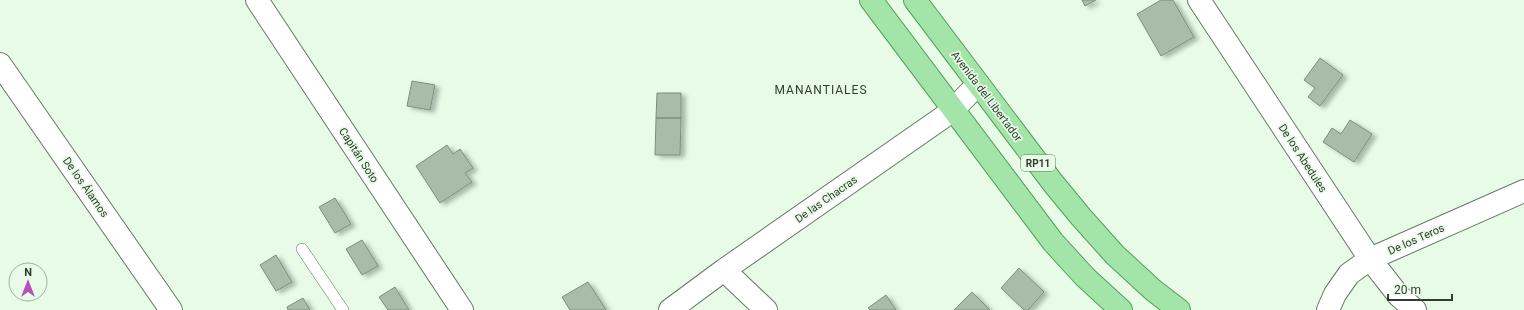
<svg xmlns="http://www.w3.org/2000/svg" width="1524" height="310" font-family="Roboto,sans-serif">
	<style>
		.building { fill: #a9bca9; stroke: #7c8e7c; filter: url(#shadow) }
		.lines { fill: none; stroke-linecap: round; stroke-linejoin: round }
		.lane-casing { stroke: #677968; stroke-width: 12 }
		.street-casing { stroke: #677968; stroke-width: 24 }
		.primary-casing { stroke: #549e5a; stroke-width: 24 }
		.lane { stroke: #fff; stroke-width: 11 }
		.street { stroke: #fff; stroke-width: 22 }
		.primary { stroke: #a3e5a9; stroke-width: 22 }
		.labels { text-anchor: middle; stroke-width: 3.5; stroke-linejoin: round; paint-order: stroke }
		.shield { fill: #e7fbe7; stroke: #687468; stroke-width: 1 }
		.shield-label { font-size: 10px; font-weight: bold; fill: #323a32 }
		.street-label { font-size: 11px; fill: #323a32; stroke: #e7fbe7 }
		.neighbourhood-label { font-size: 12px; letter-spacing: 1px; fill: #323a32; stroke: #e7fbe7 }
	</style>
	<defs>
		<filter id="shadow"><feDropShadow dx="4.5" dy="2.5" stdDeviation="2" flood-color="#0004"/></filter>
	</defs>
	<rect width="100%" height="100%" fill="#e7fbe7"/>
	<path class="building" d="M1082 0H1096L1085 6Z
		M1161 0H1173L1194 37 1161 56 1137 14Z
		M1320 58 1343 75 1320 106 1308 97 1315 88 1304 80Z
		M412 81 435 85 430 110 407 106Z
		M657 93H681V118H656Z
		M656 118H681L680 155H655Z
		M1350 120 1372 134 1354 162 1323 142 1332 128 1341 134Z
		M447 145 453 154 460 149 473 168 465 173 472 182 440 203 416 166Z
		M335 198 351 224 335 233 319 207Z
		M362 240 378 266 362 275 346 249Z
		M276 255 292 282 276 291 260 265Z
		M1019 268 1044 292 1028 310H1024L1001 288Z
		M588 282 606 310H570L562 297Z
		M395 287 409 310H388L379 297Z
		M972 292 990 310H954Z
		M886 295 896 310H870L868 308Z
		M303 298 310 310H288L287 307Z"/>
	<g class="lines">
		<g class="lane-casing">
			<path id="lane" d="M302 249 343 310"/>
		</g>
		<g class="street-casing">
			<path id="street" d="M257 0 462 310
				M1199 0 1370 259 1399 296 1415 310
				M0 64 171 310
				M724 270 766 310
				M670 310 724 270 952 111 978 84
				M1328 310 1335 294 1349 274 1370 259 1524 191"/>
		</g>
		<g class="primary-casing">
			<path id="primary" d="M871 0 1053 242 1085 277 1121 310
				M915 0 1053 183 1081 217 1115 255 1153 290 1179 310"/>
		</g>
		<use href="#lane" class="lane"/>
		<use href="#street" class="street"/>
		<use href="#primary" class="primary"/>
	</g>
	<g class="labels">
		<rect class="shield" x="1021" y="155" width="34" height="16" rx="3"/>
		<g class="shield-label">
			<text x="1038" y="167">RP11</text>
		</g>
		<g class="street-label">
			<text transform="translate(987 96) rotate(53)" y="4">Avenida del Libertador</text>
			<text transform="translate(359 155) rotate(57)" y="4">Capitán Soto</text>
			<text transform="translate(1303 158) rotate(57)" y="4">De los Abedules</text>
			<text transform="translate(86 187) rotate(55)" y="4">De los Álamos</text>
			<text transform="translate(826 199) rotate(-35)" y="4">De las Chacras</text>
			<text transform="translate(1416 239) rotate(-24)" y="4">De los Teros</text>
		</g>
		<g class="neighbourhood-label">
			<text x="821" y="94">MANANTIALES</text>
		</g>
	</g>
	<g transform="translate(28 282)"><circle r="19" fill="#e7fbe7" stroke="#9fae9f"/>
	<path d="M0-3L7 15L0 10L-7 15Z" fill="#b452b9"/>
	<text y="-6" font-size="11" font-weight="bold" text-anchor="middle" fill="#323a32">N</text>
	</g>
	<path d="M1388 294v6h64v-6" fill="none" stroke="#323a32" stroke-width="2"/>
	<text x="1394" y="294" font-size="12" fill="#323a32" stroke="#e7fbe7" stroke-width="3" paint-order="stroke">20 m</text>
</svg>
